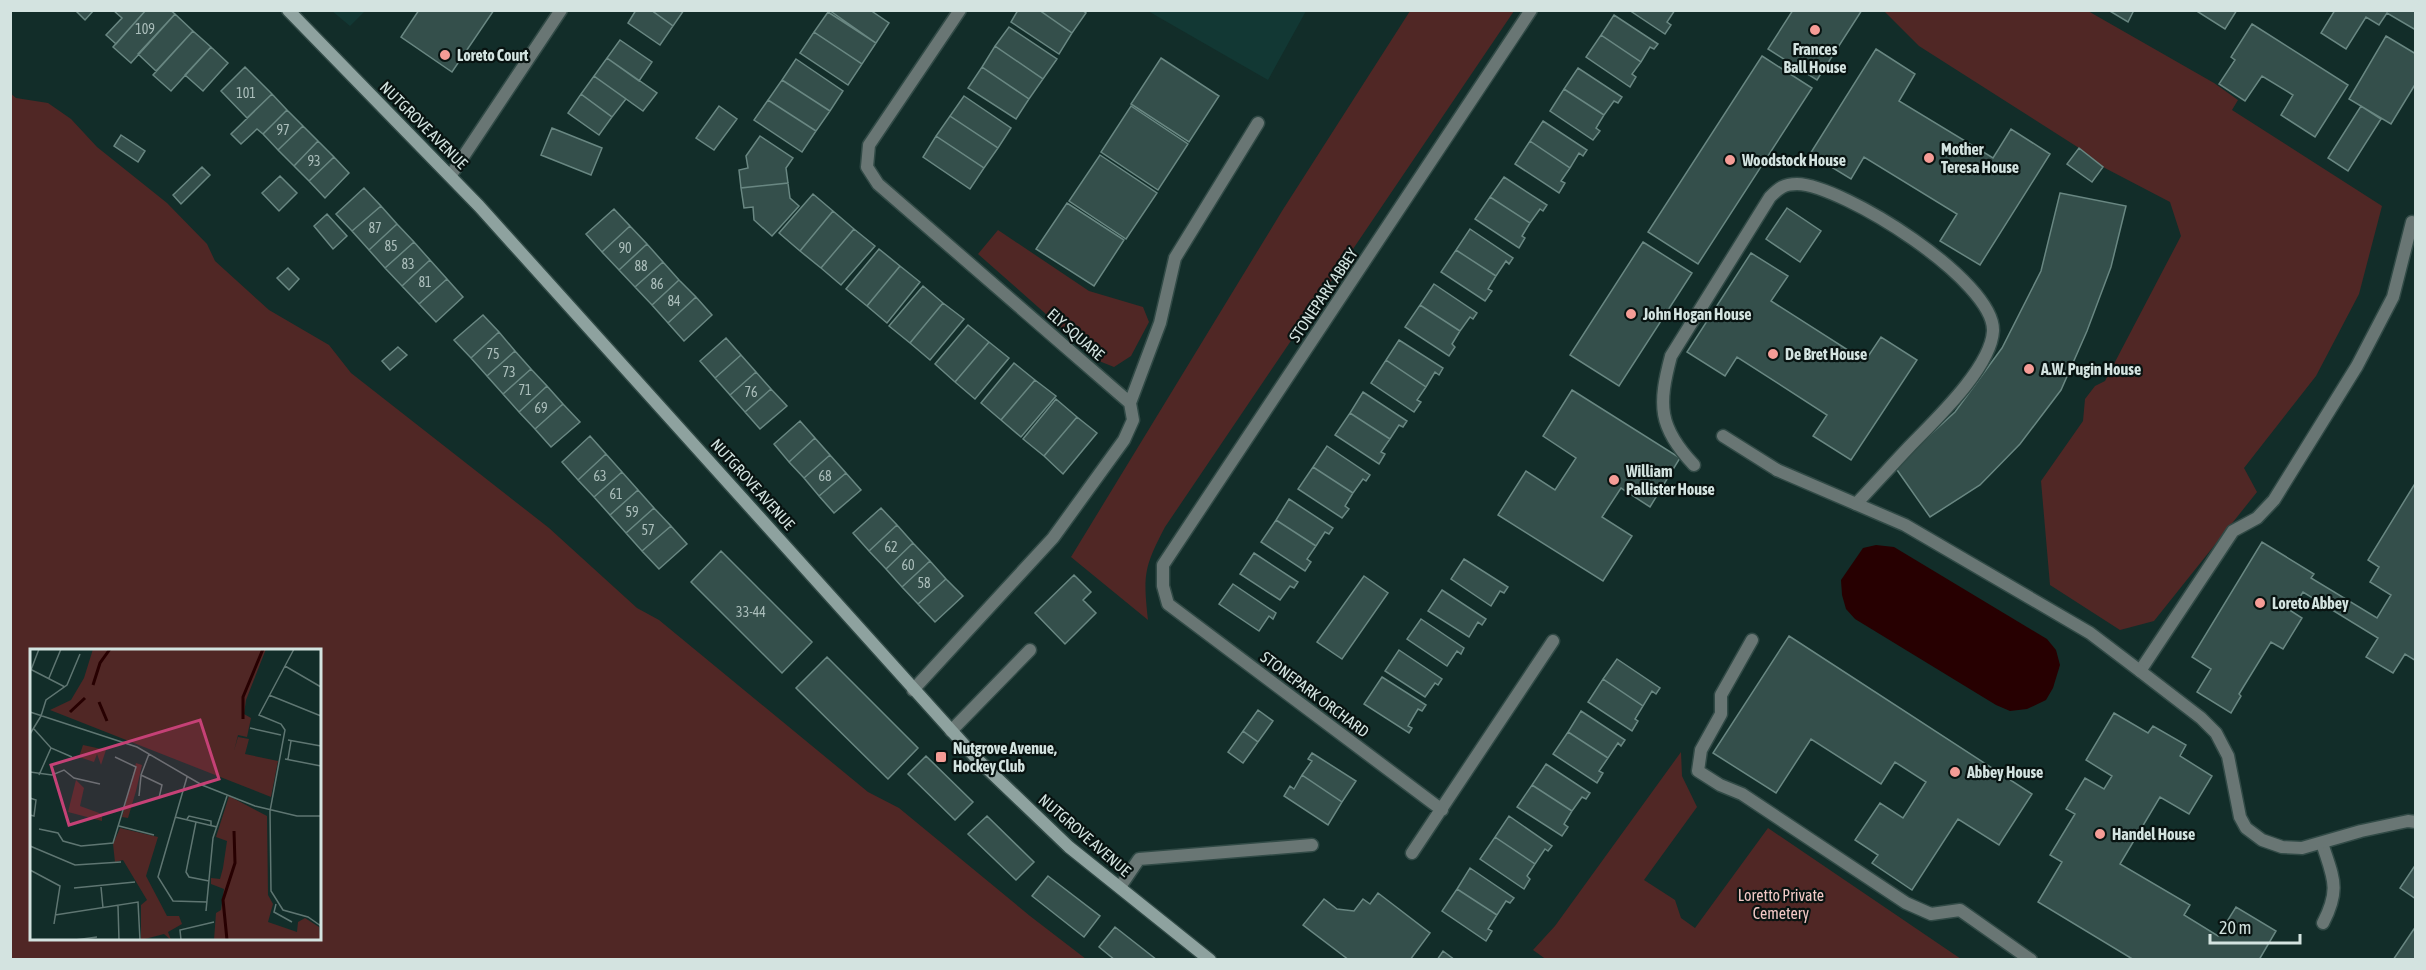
<svg xmlns="http://www.w3.org/2000/svg" width="2426" height="970" font-family="'Asap Condensed',sans-serif">
	<style>
		.built { fill: #123834 }
		.green { fill: #502725; fill-rule: evenodd }
		.water { fill: #270001 }
		.building { fill: #344f4b; stroke: #698782; stroke-width: 1.5 }
		.lines { fill: none; stroke-linecap: round; stroke-linejoin: round }
		.service-casing { stroke: #314a46; stroke-width: 15 }
		.minor-casing { stroke: #314a46; stroke-width: 15 }
		.secondary-casing { stroke: #314a46; stroke-width: 15 }
		.service { stroke: #697674; stroke-width: 12 }
		.minor { stroke: #697674; stroke-width: 12 }
		.secondary { stroke: #8ea29f; stroke-width: 12 }
		.poi-dot { fill: #f59c96; stroke: #081311; stroke-width: 2 }
		.labels { text-anchor: middle; stroke-width: 4.5; stroke-linejoin: round; paint-order: stroke }
		.number-label { font-size: 14px; fill: #abbebb }
		.poi-label { font-size: 16px; font-weight: bold; fill: #d3e3e0; stroke: #081311; text-anchor: start }
		.street-label { font-size: 16px; fill: #d3e3e0; stroke: #081311 }
		.park-label { font-size: 16px; fill: #f2c8c5; stroke: #081311 }
		.inset-river { fill: none; stroke: #270001; stroke-width: 3 }
		.inset-road { fill: none; stroke: #5f7672; stroke-width: 1.5 }
		.view { fill: #c54176; fill-opacity: 0.15; stroke: #c54176; stroke-width: 3 }
		.inset-edge { fill: none; stroke: #d3e3e0; stroke-width: 3 }
	</style>
	<rect width="100%" height="100%" fill="#122d29"/>
	<path class="built" d="M332 11H365L350 26Z
		M1148 11H1306L1268 80Z"/>
	<path class="green" d="M1410 11H1514L1165 527C1144 567 1143 575 1148 620L1071 557 1282 211Z
		M1884 11H2088L2214 83 2238 100 2232 110 2382 206 2359 294 2316 376 2244 468 2257 492 2154 621 2120 630 2050 585 2041 481 2083 421 2085 399 2095 386 2105 381 2181 236 2170 202 2103 167 2079 148 1919 46Z
		M10 93 16 98 48 103 71 119 97 147 167 203 207 244 215 261 269 310 329 345 351 373 549 528 637 608 659 620 868 792 899 808 1030 916 1086 959H11ZM320 650V938H32V650Z
		M998 230 1089 291 1143 307 1149 322 1131 356 1114 367 1099 361 978 254Z
		M1681 752 1682 776 1697 807 1644 880 1675 900 1681 918 1695 928 1768 828 1961 959 1547 960 1533 950 1555 926Z"/>
	<path class="water" d="M1876 545 1894 547 2047 639 2056 650 2060 665 2053 688 2046 700 2027 709 2010 711 1996 705 1855 619 1846 609 1842 595 1841 580 1863 548Z"/>
	<path class="building" d="M75 10H94L85 20Z
		M113 10H146L116 44 106 35 122 18Z
		M146 10H170L175 14 131 63 113 47Z
		M419 10H494L452 72 401 37Z
		M636 10H651L673 26 660 45 628 23Z
		M651 10H684L673 26Z
		M829 10H870L889 23 876 43Z
		M1018 10H1039L1072 33 1059 54 1011 22Z
		M1039 10H1082L1086 13 1072 33Z
		M1629 10H1675L1667 22 1671 25 1665 34Z
		M1793 10H1862L1817 80 1768 49Z
		M2108 10H2134L2128 22Z
		M2195 10H2237L2225 29Z
		M2335 10H2416V26L2414 29 2387 13 2379 25 2366 17 2346 49 2321 33Z
		M828 12 876 43 862 64 814 32Z
		M175 14 193 31 156 71 138 54Z
		M1614 15 1658 44 1654 49 1650 47 1641 62 1601 35Z
		M2252 24 2348 85 2315 137 2281 115 2293 95 2262 76 2245 101 2219 84 2235 60 2231 57Z
		M1009 27 1057 59 1043 79 995 46Z
		M193 31 211 47 171 91 153 75Z
		M814 32 862 64 848 85 800 53Z
		M1601 35 1641 62 1632 74 1636 77 1630 87 1586 57Z
		M2386 36 2416 54V83L2391 124 2349 99Z
		M620 40 652 62 639 81 607 58Z
		M995 46 1043 79 1029 99 982 67Z
		M211 47 228 63 203 91 185 75Z
		M1876 49 1915 74 1899 101 1993 158 2011 129 2050 154 1980 265 1940 241 1957 214 1864 157 1851 179 1810 154Z
		M1762 56 1812 88 1698 264 1648 232Z
		M607 58 657 93 643 111 594 76Z
		M1161 58 1219 96 1189 142 1131 104Z
		M796 59 843 91 830 111 782 80Z
		M245 67 272 94 247 118 221 91Z
		M982 67 1029 99 1016 119 968 88Z
		M1578 68 1622 97 1618 103 1614 101 1604 115 1564 89Z
		M594 76 626 99 612 117 581 94Z
		M782 80 830 111 816 131 768 100Z
		M1564 89 1604 115 1596 128 1600 131 1593 140 1550 111Z
		M272 94 287 110 263 134 257 129 241 144 231 134Z
		M581 94 612 117 599 135 568 113Z
		M964 96 1011 128 998 148 950 116Z
		M768 100 816 131 802 152 754 120Z
		M719 106 737 119 714 150 696 138Z
		M1131 106 1188 144 1158 190 1101 152Z
		M2361 106 2381 119 2348 171 2328 158Z
		M287 110 303 126 278 150 263 134Z
		M950 116 998 148 984 168 936 136Z
		M1543 121 1587 150 1583 156 1579 153 1570 168 1530 141Z
		M303 126 318 141 294 166 278 150Z
		M552 128 602 148 591 175 541 155Z
		M121 135 145 151 138 162 114 146Z
		M760 136 793 158 786 168 788 183 741 188 739 170 748 168 746 156Z
		M936 136 984 168 970 189 923 157Z
		M318 141 334 157 309 181 294 166Z
		M1530 141 1570 168 1561 181 1565 183 1559 193 1515 164Z
		M2079 148 2103 167 2092 182 2067 164Z
		M1100 155 1157 193 1126 239 1069 201Z
		M334 157 349 173 325 198 309 181Z
		M202 167 210 175 181 204 173 195Z
		M280 176 297 193 279 211 262 193Z
		M1504 177 1547 205 1543 211 1540 209 1530 223 1490 197Z
		M788 183 790 198 799 206 772 236 754 220 753 207 744 208 741 188Z
		M364 188 381 206 352 231 336 214Z
		M2060 193 2126 206 2111 267 2087 331 2061 390 2020 444 1980 485 1930 517 1895 467 1955 412 2002 348 2041 271Z
		M813 194 833 211 800 251 779 233Z
		M1490 197 1530 223 1522 236 1525 238 1519 248 1475 219Z
		M1067 203 1124 240 1094 286 1036 249Z
		M381 206 397 224 369 250 352 231Z
		M1787 208 1821 231 1800 262 1766 239Z
		M614 209 630 226 602 252 586 234Z
		M833 211 854 229 821 268 800 251Z
		M327 214 347 236 333 249 314 226Z
		M397 224 414 242 385 268 369 250Z
		M630 226 647 244 619 270 602 252Z
		M854 229 875 246 841 285 821 268Z
		M1470 229 1513 258 1509 264 1506 261 1496 276 1456 250Z
		M414 242 430 260 402 286 385 268Z
		M1643 242 1692 273 1619 386 1570 355Z
		M647 244 663 262 635 287 619 270Z
		M879 249 900 266 867 306 846 289Z
		M1456 250 1496 276 1488 289 1492 291 1485 301 1441 272Z
		M1751 253 1788 276 1771 301 1865 361 1881 337 1917 360 1851 460 1813 436 1827 415 1737 357 1725 376 1687 352Z
		M430 260 447 279 419 304 402 286Z
		M663 262 679 280 652 305 635 287Z
		M900 266 920 282 887 323 867 306Z
		M288 268 299 279 289 290 277 278Z
		M447 279 463 297 436 322 419 304Z
		M679 280 696 297 668 323 652 305Z
		M1434 284 1477 313 1473 319 1470 317 1460 331 1420 305Z
		M923 286 943 303 910 343 889 326Z
		M696 297 712 315 684 341 668 323Z
		M943 303 964 319 930 360 910 343Z
		M1420 305 1460 331 1452 344 1455 347 1449 356 1405 327Z
		M483 315 499 332 471 358 454 340Z
		M968 325 989 342 955 382 935 364Z
		M499 332 515 351 487 376 471 358Z
		M726 338 741 355 715 378 700 361Z
		M1399 340 1443 368 1439 375 1435 372 1426 387 1386 360Z
		M989 342 1009 358 975 399 955 382Z
		M398 347 407 355 390 370 382 361Z
		M515 351 531 369 503 394 487 376Z
		M741 355 756 372 730 395 715 378Z
		M1386 360 1426 387 1417 400 1421 402 1414 412 1371 383Z
		M1014 363 1035 380 1001 420 981 403Z
		M531 369 547 386 519 412 503 394Z
		M756 372 771 389 745 412 730 395Z
		M1035 380 1056 396 1021 437 1001 420Z
		M547 386 563 404 535 429 519 412Z
		M771 389 787 406 760 429 745 412Z
		M1572 390 1680 458 1650 507 1621 488 1602 517 1632 536 1603 581 1498 515 1526 471 1555 490 1576 458 1543 436Z
		M1363 392 1407 421 1403 427 1399 425 1390 439 1350 413Z
		M1056 399 1077 417 1044 456 1023 439Z
		M563 404 580 422 551 447 535 429Z
		M1350 413 1390 439 1381 452 1385 454 1379 464 1335 435Z
		M1077 417 1097 433 1063 474 1044 456Z
		M800 421 815 438 789 462 774 444Z
		M590 436 606 454 578 480 562 462Z
		M815 438 830 455 804 478 789 462Z
		M1327 446 1370 475 1366 481 1363 479 1353 493 1313 467Z
		M606 454 622 472 594 497 578 480Z
		M830 455 846 473 819 496 804 478Z
		M1313 467 1353 493 1345 506 1349 509 1342 518 1298 489Z
		M622 472 638 490 610 515 594 497Z
		M846 473 861 490 834 513 819 496Z
		M2416 482V661L2405 654 2393 673 2366 657 2378 638 2303 592 2291 611 2302 618 2283 649 2271 642 2239 694 2241 696 2231 713 2197 692 2211 669 2192 657 2262 542 2314 574 2311 578 2377 618 2391 595 2370 582 2379 567 2368 560Z
		M638 490 654 508 626 533 610 515Z
		M1289 499 1333 528 1329 534 1325 532 1316 546 1276 520Z
		M654 508 671 526 642 551 626 533Z
		M881 508 897 525 869 551 853 533Z
		M1276 520 1316 546 1307 559 1311 562 1305 571 1261 542Z
		M897 525 913 543 886 569 869 551Z
		M671 526 687 544 659 569 642 551Z
		M913 543 930 561 902 587 886 569Z
		M721 551 812 642 782 673 691 582Z
		M1254 553 1298 582 1294 588 1290 586 1280 600 1240 574Z
		M1464 559 1508 587 1504 593 1500 591 1491 606 1451 579Z
		M930 561 946 579 918 604 902 587Z
		M1074 575 1091 592 1083 600 1096 613 1065 644 1035 613Z
		M1364 576 1388 593 1342 659 1317 642Z
		M946 579 963 596 935 622 918 604Z
		M1233 584 1276 613 1273 619 1269 616 1259 631 1219 604Z
		M1442 590 1486 619 1482 625 1478 622 1469 637 1428 611Z
		M1421 619 1464 648 1461 654 1457 651 1447 666 1407 639Z
		M1789 636 2032 794 1999 845 1958 819 1912 890 1872 863 1878 855 1855 840 1880 803 1903 818 1926 782 1895 762 1881 784 1811 739 1776 793 1713 753Z
		M1399 650 1442 679 1438 685 1435 683 1425 697 1385 671Z
		M827 657 918 748 888 779 796 688Z
		M1617 659 1660 688 1656 694 1652 691 1643 706 1603 679Z
		M1382 677 1426 705 1422 711 1418 709 1408 726 1412 728 1409 733 1364 704Z
		M1603 679 1643 706 1635 719 1638 721 1632 731 1588 702Z
		M1258 710 1273 721 1258 742 1243 731Z
		M1581 711 1625 740 1621 746 1618 743 1608 758 1568 732Z
		M2114 713 2148 733 2153 726 2186 745 2180 756 2212 776 2189 814 2160 797 2120 864 2190 905 2184 915 2218 936 2236 907 2276 931 2259 960H2134L2038 902 2062 862 2050 855 2075 814 2066 809 2085 778 2104 789 2112 776 2086 760Z
		M1243 731 1258 742 1243 763 1228 752Z
		M1568 732 1608 758 1599 771 1603 773 1597 783 1553 754Z
		M1312 753 1356 781 1342 802 1302 775 1312 761 1308 759Z
		M926 756 973 802 955 820 908 774Z
		M1546 764 1590 793 1586 799 1582 797 1572 811 1532 785Z
		M1302 775 1342 802 1328 825 1284 796 1290 786 1294 789Z
		M1532 785 1572 811 1564 824 1568 827 1562 836 1517 807Z
		M987 816 1034 862 1016 880 968 834Z
		M1509 816 1552 846 1548 851 1545 849 1535 864 1495 837Z
		M1495 837 1535 864 1527 876 1530 879 1524 889 1480 859Z
		M2416 864V899L2400 888Z
		M1470 868 1514 898 1510 903 1506 901 1497 915 1457 889Z
		M1048 876 1100 916 1084 937 1032 896Z
		M1457 889 1497 915 1488 929 1492 931 1486 941 1442 911Z
		M1378 893 1430 933 1410 960H1349L1303 925 1324 899 1337 909 1354 911 1363 899 1370 904Z
		M2416 926V960H2393Z
		M1115 927 1157 960H1115L1099 947Z
		M1443 951 1455 960H1437Z"/>
	<g class="lines">
		<g class="service-casing">
			<path id="service" d="M1723 436 1777 470
				M1694 465C1658 427 1658 405 1671 356L1770 197C1779 188 1784 184 1797 184 1843 185 1995 281 1993 331 1991 368 1934 421 1909 447 1891 466 1874 485 1856 504
				M1752 640 1721 695V714L1701 750 1698 771 1720 785 1742 794 1906 903 1931 914 1960 910 2031 960
				M2140 671 2233 531 2257 518 2274 500 2357 366 2393 297 2412 222
				M951 731 1030 650
				M2322 843C2333 878 2341 888 2323 923
				M1120 887 1139 859 1312 845"/>
		</g>
		<g class="minor-casing">
			<path id="minor" d="M451 175 561 10
				M1130 403 1160 323 1175 258 1258 123
				M1777 470 1905 525 2090 633 2140 671 2201 718 2216 733 2228 756 2240 817 2246 828 2262 840 2282 847 2302 848 2361 831 2408 821 2416 822
				M913 690 1053 538 1124 440 1133 420 1130 403 878 184 867 167 869 145 960 10
				M1442 810 1168 604 1163 586V565L1531 10
				M1412 853 1553 641"/>
		</g>
		<g class="secondary-casing">
			<path id="secondary" d="M288 10 479 206 977 759 1069 847 1210 960"/>
		</g>
		<use href="#service" class="service"/>
		<use href="#minor" class="minor"/>
		<use href="#secondary" class="secondary"/>
	</g>
	<g class="poi-dot">
		<circle cx="1815" cy="30" r="6"/>
		<circle cx="445" cy="55" r="6"/>
		<circle cx="1929" cy="158" r="6"/>
		<circle cx="1730" cy="160" r="6"/>
		<circle cx="1631" cy="314" r="6"/>
		<circle cx="1773" cy="354" r="6"/>
		<circle cx="2029" cy="369" r="6"/>
		<circle cx="1614" cy="480" r="6"/>
		<circle cx="2260" cy="603" r="6"/>
		<rect x="935" y="751" width="12" height="12" rx="3"/>
		<circle cx="1955" cy="772" r="6"/>
		<circle cx="2100" cy="834" r="6"/>
	</g>
	<g class="labels">
		<g class="number-label">
			<text x="145" y="34">109</text>
			<text x="246" y="98">101</text>
			<text x="283" y="135">97</text>
			<text x="314" y="166">93</text>
			<text x="375" y="233">87</text>
			<text x="391" y="251">85</text>
			<text x="625" y="253">90</text>
			<text x="408" y="269">83</text>
			<text x="641" y="271">88</text>
			<text x="425" y="287">81</text>
			<text x="657" y="289">86</text>
			<text x="674" y="306">84</text>
			<text x="493" y="359">75</text>
			<text x="509" y="377">73</text>
			<text x="525" y="395">71</text>
			<text x="751" y="397">76</text>
			<text x="541" y="413">69</text>
			<text x="600" y="481">63</text>
			<text x="825" y="481">68</text>
			<text x="616" y="499">61</text>
			<text x="632" y="517">59</text>
			<text x="648" y="535">57</text>
			<text x="891" y="552">62</text>
			<text x="908" y="570">60</text>
			<text x="924" y="588">58</text>
			<text x="751" y="617">33-44</text>
		</g>
		<g class="poi-label">
			<text x="1815" y="55" text-anchor="middle">Frances<tspan x="1815" dy="18">Ball House</tspan></text>
			<text x="457" y="61">Loreto Court</text>
			<text x="1941" y="155">Mother<tspan x="1941" dy="18">Teresa House</tspan></text>
			<text x="1742" y="166">Woodstock House</text>
			<text x="1643" y="320">John Hogan House</text>
			<text x="1785" y="360">De Bret House</text>
			<text x="2041" y="375">A.W. Pugin House</text>
			<text x="1626" y="477">William<tspan x="1626" dy="18">Pallister House</tspan></text>
			<text x="2272" y="609">Loreto Abbey</text>
			<text x="953" y="754">Nutgrove Avenue,<tspan x="953" dy="18">Hockey Club</tspan></text>
			<text x="1967" y="778">Abbey House</text>
			<text x="2112" y="840">Handel House</text>
		</g>
		<g class="street-label">
			<text transform="translate(424 125) rotate(45)" y="6">NUTGROVE AVENUE</text>
			<text transform="translate(1323 295) rotate(-56)" y="6">STONEPARK ABBEY</text>
			<text transform="translate(1076 334) rotate(41)" y="6">ELY SQUARE</text>
			<text transform="translate(753 484) rotate(48)" y="6">NUTGROVE AVENUE</text>
			<text transform="translate(1315 694) rotate(37)" y="6">STONEPARK ORCHARD</text>
			<text transform="translate(1085 835) rotate(41)" y="6">NUTGROVE AVENUE</text>
		</g>
		<g class="park-label">
			<text x="1781" y="901">Loretto Private<tspan x="1781" dy="18">Cemetery</tspan></text>
		</g>
	</g>
	<g transform="translate(30 649)">
		<rect width="291" height="291" fill="#122d29"/>
		<path d="M63 0H236L216 51 214 65 221 69 217 88 208 86 204 102 208 88 219 90 215 105 248 112 241 148 20 61 41 51 54 29ZM53 96 76 101 71 116 67 105 64 113 49 108ZM106 114 112 116 106 142 98 169 92 168ZM46 131 54 139 50 157 72 165V172L38 163ZM199 147 237 167 238 246 243 255 238 273 267 283 268 273 275 269 289 278 291 291H184L186 264 191 261 194 240 181 235V229L190 230 193 219 197 192 186 188ZM90 179 128 188 116 227 137 267H149L152 275 138 283 141 291 134 285 111 291V256L117 251 93 211 85 213 83 195Z" fill="#502725"/>
		<path class="inset-river" d="M63 36 70 14 80 0M69 53 77 72M40 63 55 49M213 70V48L233 0M197 291 193 251 205 214 204 182"/>
		<path class="inset-road" d="M264 0 229 66 251 75 255 81 240 162 241 242 253 261 278 268 291 277M255 17 291 38M0 20 35 38M1 21 9 0M19 29 31 0M239 46 291 67M0 63 107 98 172 136 225 157 267 167H291M11 67 16 51 37 36 50 5M220 79 251 86M4 80 21 99 42 108M0 85 11 67M258 91 291 97M119 105 111 126 132 136 129 149M255 110 291 117M258 110 261 92M0 123 22 126 34 121 44 129 70 135M9 126 21 99M157 128 128 228 143 252 177 253M109 147 111 127M0 149 6 151 4 167 0 166M145 168 187 178M157 170 159 167 181 172V176M166 173 156 223 159 228 179 232M89 177 124 186M9 180 28 184 33 192 51 197 83 194 106 118 85 108M0 197 45 216 91 213M0 221 30 237 24 275M71 238 73 259M44 239 105 233M246 255 244 263 262 273M88 257 89 291M176 262 183 189 197 147M25 266 108 253 110 291M45 291 67 288M151 291 150 281 184 273"/>
		<path class="view" d="M170 71 189 130 39 176 21 116Z"/>
		<rect width="291" height="291" class="inset-edge"/>
	</g>
	<rect width="2426" height="970" fill="none" stroke="#d3e3e0" stroke-width="24"/>
	<path d="M2210 934v9h90v-9" fill="none" stroke="#d3e3e0" stroke-width="3"/>
	<text x="2219" y="934" font-size="18" fill="#d3e3e0" stroke="#081311" stroke-width="4.5" paint-order="stroke">20 m</text>
</svg>
